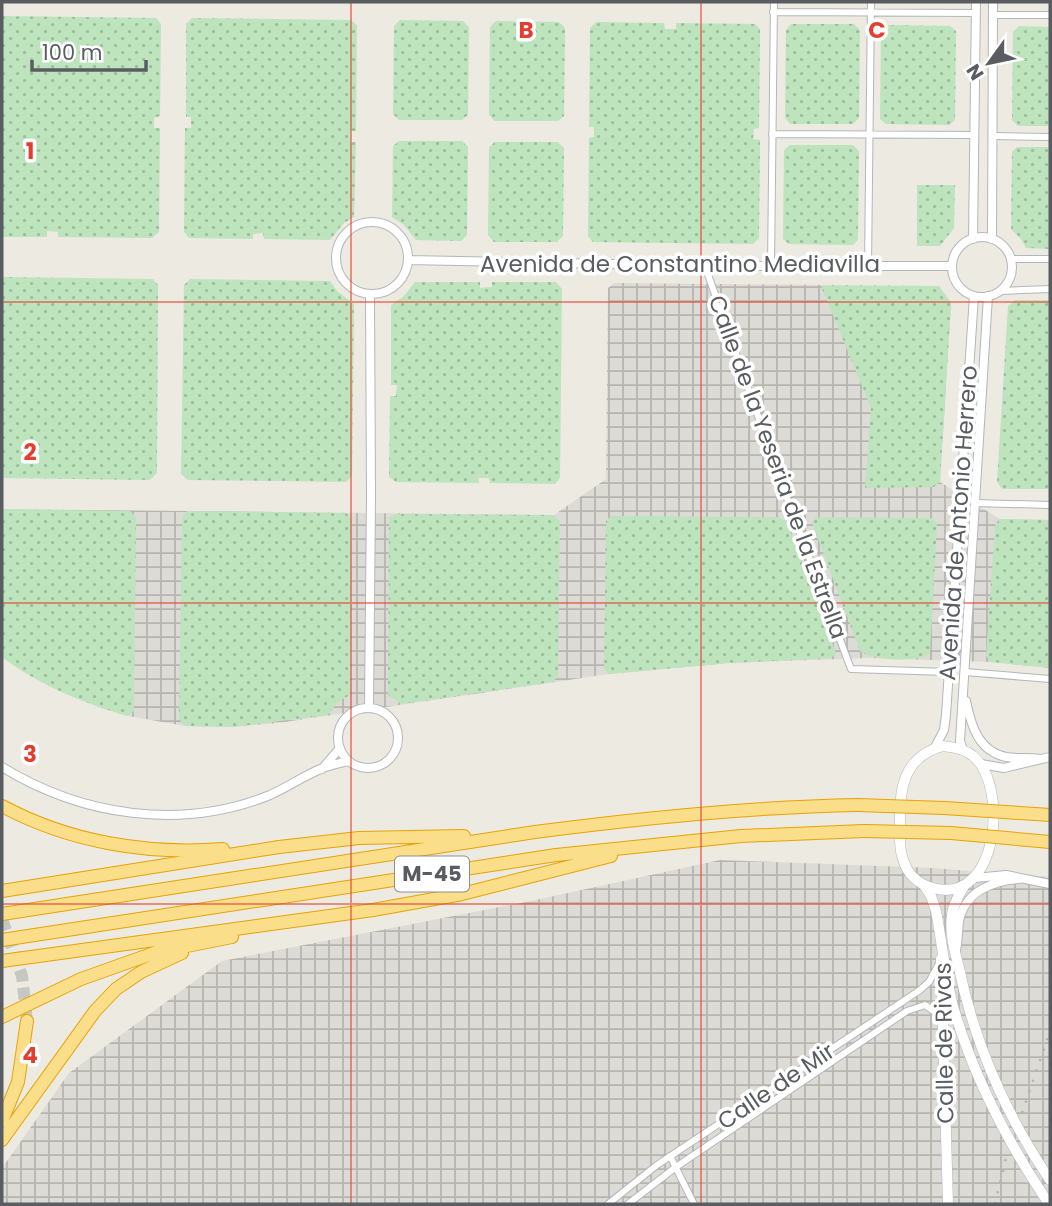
<svg xmlns="http://www.w3.org/2000/svg" width="1052" height="1206" font-family="Poppins,sans-serif">
	<style>
		.industrial { fill: url(#industrial-grid) }
		.grass { fill: url(#grass-dots) }
		.lines { fill: none; stroke-linecap: round; stroke-linejoin: round }
		.motorway-tunnel { stroke: #c7c7c1; stroke-width: 12; stroke-dasharray: 12 6; stroke-linecap: butt }
		.minor-casing { stroke: #b3b7bb; stroke-width: 8 }
		.tertiary-casing { stroke: #b3b7bb; stroke-width: 10 }
		.secondary-casing { stroke: #b4b8bd; stroke-width: 11 }
		.motorway-casing { stroke: #e8a205; stroke-width: 14 }
		.minor { stroke: #fff; stroke-width: 6 }
		.tertiary { stroke: #fff; stroke-width: 8 }
		.secondary { stroke: #fff; stroke-width: 10 }
		.motorway { stroke: #fade89; stroke-width: 12 }
		.rail { stroke: #b2b3b3; stroke-width: 2.5; stroke-dasharray: 2 9; stroke-linecap: butt }
		.motorway-bridge-casing { stroke: #e8a205; stroke-width: 14; stroke-linecap: butt }
		.motorway-bridge { stroke: #fade89; stroke-width: 12 }
		.grid { fill: none; stroke: #e53e2e; stroke-width: 2; stroke-opacity: 0.55 }
		.labels { text-anchor: middle; stroke-width: 7; stroke-linejoin: round; paint-order: stroke }
		.shield { fill: #fff; stroke: #8b8e90; stroke-width: 2 }
		.shield-label { font-size: 21px; font-weight: bold; fill: #595d61 }
		.street-label { font-size: 23px; fill: #595d61; stroke: #fff }
		.grid-label { font-size: 23px; text-anchor: middle; font-weight: bold; fill: #e53e2e; stroke: #fff; stroke-width: 7; stroke-linejoin: round; paint-order: stroke }
	</style>
	<defs>
		<pattern id="industrial-grid" width="8" height="8" patternUnits="userSpaceOnUse" patternTransform="scale(1.75)"><rect width="8" height="8" fill="#dddbd5"/><path d="M0 4h8M4 0v8" fill="none" stroke="#b6b5b0"/></pattern>
		<pattern id="grass-dots" width="8" height="8" patternUnits="userSpaceOnUse" patternTransform="scale(1.75)"><rect width="8" height="8" fill="#bde4bd"/><path d="M2 2h.1M6 6h.1" fill="none" stroke="#9dbc9d" stroke-width="1.8" stroke-linecap="round"/></pattern>
	</defs>
	<rect width="100%" height="100%" fill="#eceae1"/>
	<path class="industrial" d="M614 283 939 286 951 303 940 482 1000 519 1050 520V668L991 662 868 658 729 663 609 674 278 723 233 727 185 726 128 716 105 709 45 684 2 657V509L554 515 606 479 608 288Z
		M720 860 933 868 1050 877V1204H2V1168L69 1073 222 961 531 901Z"/>
	<path class="grass" d="M2 16 156 18 161 24 160 116 154 118V128H160L159 232 152 238 58 237V232L47 231V237H2Z
		M192 18 351 20 357 25 356 131H350V142H356L354 217 344 223 330 240 264 239 263 233 253 234V239L189 238 184 232 185 128H191V117H186V24Z
		M400 20 463 21 469 27 468 115 462 120H399L393 114 394 26Z
		M496 21 559 22 565 28 564 116 558 121H495L489 115 490 27Z
		M596 22 664 23 665 29H676V23L755 24 760 29 759 128 754 129 753 139 760 140 759 238 753 244 593 242 588 236 589 138 594 137V127H589L590 28Z
		M791 24H854L860 30 859 118 853 124H790L785 118 786 30Z
		M887 25 950 26 956 31 955 120 949 125 886 124 880 119 881 30Z
		M1019 26 1050 27V126H1018L1012 120 1013 32Z
		M399 141H462L468 147 467 235 461 241 416 240 404 225 392 217 393 146Z
		M495 142H558L564 148 563 236 557 242H494L488 235 489 147Z
		M790 145H853L859 151 858 239 853 245 789 244 783 239 784 150Z
		M1017 147H1050V249L1026 248 1021 239 1011 229 1012 152Z
		M917 185H955L954 228 940 246H917Z
		M2 277 153 279 158 285 157 473 150 480 2 478Z
		M190 279 330 281 337 291 354 304 352 476 346 482 188 480 181 474 184 285Z
		M415 282H480V288L492 287V282H556L562 289 560 478 555 484 490 483 489 478H478L479 483 396 482 389 477 390 396H396L397 385H391V305L404 296Z
		M821 286H939L951 303 940 482 934 487 865 488 871 408Z
		M1015 300H1050V489H1002L997 482 1008 306Z
		M2 509 130 511 136 517 134 711 128 716C83 703 39 685 2 657Z
		M187 511 346 513 352 519 350 695 338 702 328 715 233 727 185 726 179 719 182 517Z
		M395 514 554 515 560 521 558 676 553 682 401 704 388 695 389 518Z
		M611 516 779 517 787 522 836 653 831 658 729 663 609 674 604 669 606 521Z
		M816 517 932 518 937 524 930 653C918 663 873 661 860 651L812 523Z
		M1000 519 1050 520V668L991 662 986 656 995 525Z"/>
	<g class="lines">
		<path class="motorway-tunnel" d="M2 919 22 976 27 1021"/>
		<g class="minor-casing">
			<path id="minor" d="M773 12 976 13
				M994 15H1050
				M772 134 974 135
				M992 136 1050 137
				M1010 259H1050
				M705 266 788 501 851 669 948 672
				M771 266 774 2
				M868 266 871 2
				M1000 291 1050 289
				M975 503 1050 505
				M965 672 1050 679
				M670 1156 694 1204
				M608 1204 657 1165 920 990 929 982 939 964
				M628 1204 676 1167 907 1011 925 1005 942 1017"/>
		</g>
		<g class="tertiary-casing">
			<path id="tertiary" d="M336 258a36 36 0 1 1 72 0a36 36 0 1 1-72 0Z
				M952 267a30 30 0 1 1 60 0a30 30 0 1 1-60 0Z
				M973 239 976 2
				M992 239 993 2
				M408 260 705 266H952
				M966 701C971 725 978 751 1006 757 1017 759 1029 757 1040 759
				M338 738a30 30 0 1 1 60 0a30 30 0 1 1-60 0Z
				M369 708 371 497 370 295
				M934 749 944 730 946 715 974 296
				M963 750 960 741 988 296
				M981 764 1004 768 1050 757
				M2 767C82 816 181 831 270 795 288 787 305 775 323 768 331 765 341 763 349 761
				M322 769 340 748
				M975 878 1006 875 1050 884
				M956 950C958 940 958 931 959 921 965 891 993 881 1019 879"/>
		</g>
		<g class="secondary-casing">
			<path id="secondary" d="M943 746C954 747 965 749 973 756 1009 785 999 906 933 888 918 884 907 874 903 859 899 849 900 838 900 827 899 791 902 757 943 746Z
				M924 885 931 896 936 911C942 942 945 976 953 1006 974 1079 1008 1143 1049 1204
				M964 886C959 895 953 904 952 915 949 932 955 952 959 968 975 1045 1006 1115 1050 1180
				M941 959 948 1204"/>
		</g>
		<g class="motorway-casing">
			<path id="motorway" d="M2 806C69 842 147 855 223 849
				M2 891 279 847 359 838 464 836
				M2 914 535 832C642 818 750 807 858 805
				M2 940 556 855 741 836 864 831
				M2 961 373 910 462 894 611 856
				M2 1017 81 979 157 952 232 937
				M2 1121 18 1082 27 1021
				M2 1140 95 1011 116 989 141 972 182 953"/>
		</g>
		<use href="#minor" class="minor"/>
		<use href="#tertiary" class="tertiary"/>
		<use href="#secondary" class="secondary"/>
		<use href="#motorway" class="motorway"/>
		<path class="rail" d="M1022 1113 1050 1031
			M995 1204 1006 1158"/>
		<g class="motorway-bridge-casing">
			<path id="motorway-bridge" d="M858 805 944 808 1050 815
				M864 831 951 833 1050 842"/>
		</g>
		<use href="#motorway-bridge" class="motorway-bridge"/>
	</g>
	<path class="grid" d="M351 2V1204M701 2V1204M2 302H1050M2 603H1050M2 904H1050"/>
	<g class="labels">
		<rect class="shield" x="395" y="856.5" width="74" height="35" rx="5"/>
		<g class="shield-label">
			<text x="432" y="881">M-45</text>
		</g>
		<g class="street-label">
			<text x="680" y="272">Avenida de Constantino Mediavilla</text>
			<text transform="translate(778 467) rotate(70)" y="8">Calle de la Yeseria de la Estrella</text>
			<text transform="translate(958 523) rotate(-86)" y="8">Avenida de Antonio Herrero</text>
			<text transform="translate(944 1043) rotate(-91)" y="8">Calle de Rivas</text>
			<text transform="translate(776 1086) rotate(-34)" y="8">Calle de Mir</text>
		</g>
	</g>
	<g class="grid-label">
		<text x="526" y="38">B</text>
		<text x="877" y="38">C</text>
		<text x="30" y="159">1</text>
		<text x="30" y="460">2</text>
		<text x="30" y="762">3</text>
		<text x="30" y="1063">4</text>
	</g>
	<rect width="1052" height="1206" fill="none" stroke="#595d61" stroke-width="7"/>
	<g transform="translate(989 63) rotate(237)" stroke="#ffffff" stroke-width="5" paint-order="stroke">
	<path d="M0-5L12 26L0 18L-12 26Z" fill="#595d61"/>
	<text y="-10" font-size="19" font-weight="bold" text-anchor="middle" fill="#595d61">N</text>
	</g>
	<path d="M32 60v10h114v-10" fill="none" stroke="#595d61" stroke-width="3.5"/>
	<text x="42" y="60" font-size="21" fill="#595d61" stroke="#ffffff" stroke-width="5" paint-order="stroke">100 m</text>
</svg>
